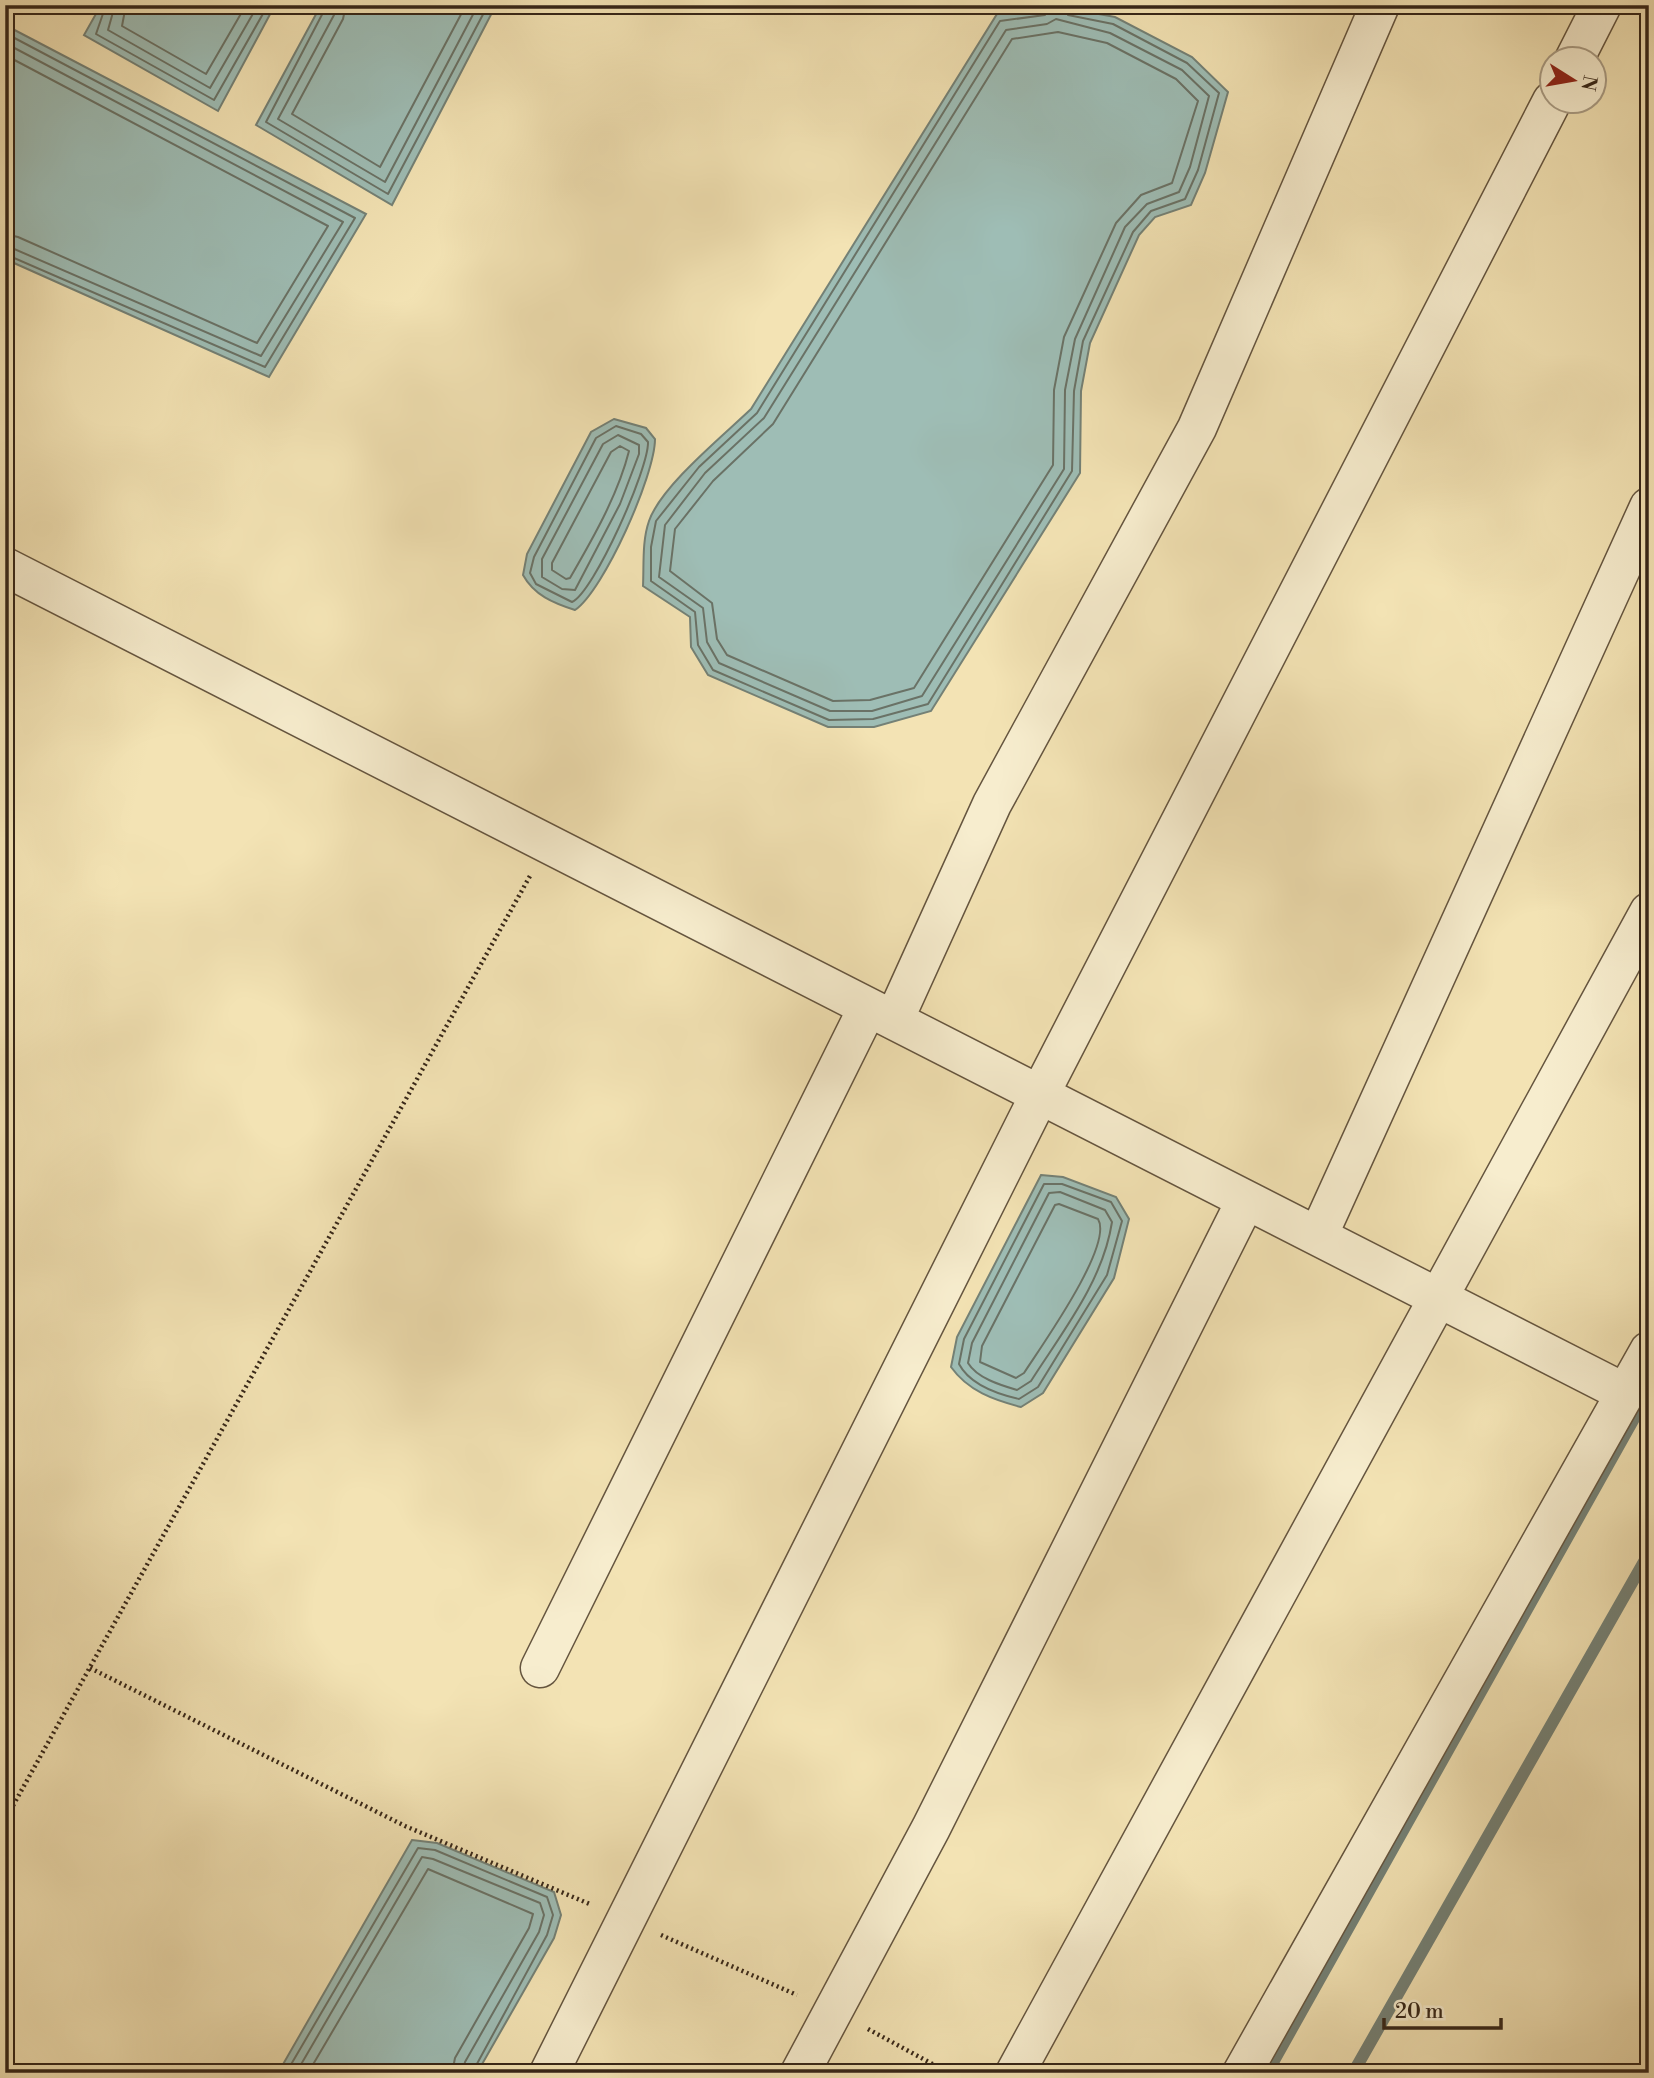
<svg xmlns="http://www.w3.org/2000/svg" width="1654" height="2078" font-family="'Libre Bodoni',serif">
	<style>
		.water { fill: #9ebdb5; stroke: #748176; stroke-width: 2 }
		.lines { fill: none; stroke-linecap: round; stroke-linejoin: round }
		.shore { stroke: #6a7266; stroke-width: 2 }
		.stream { stroke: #748176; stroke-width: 12 }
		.minor-casing { stroke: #65553f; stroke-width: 41 }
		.path { stroke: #362618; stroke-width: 4.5; stroke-dasharray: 2 3.5; stroke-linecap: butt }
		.minor { stroke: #f7edce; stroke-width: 38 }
	</style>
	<rect width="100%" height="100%" fill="#f3e3b4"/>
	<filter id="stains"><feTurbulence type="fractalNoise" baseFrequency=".00286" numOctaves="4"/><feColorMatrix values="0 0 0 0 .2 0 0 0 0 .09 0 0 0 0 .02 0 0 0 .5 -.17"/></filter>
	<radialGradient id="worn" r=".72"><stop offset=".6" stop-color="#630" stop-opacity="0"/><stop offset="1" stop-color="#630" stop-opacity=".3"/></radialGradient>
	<path class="water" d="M101 5H275L218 111 84 35Z
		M321 5H496L392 205 256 125Z
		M1061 7 1115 17 1192 57 1228 92 1205 173 1191 205 1155 217 1139 235 1090 343 1081 391 1080 473 931 711 874 727H828L708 675 691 647 690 617 643 586C644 564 642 541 649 521 661 486 724 435 751 409L997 14Z
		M5 25 366 214 269 377 5 259Z
		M614 419 646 428 655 439C655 475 604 590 575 610 553 603 534 595 523 575L527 554 591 432Z
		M1041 1175 1063 1177 1116 1197 1129 1219 1114 1278 1043 1393 1021 1407C994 1400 968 1391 951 1367L957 1337Z
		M412 1840 437 1843 554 1892 561 1915 554 1938 477 2073H278Z"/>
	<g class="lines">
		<path class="shore" d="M106 5 96 34 214 100 268 5
			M115 5 108 30 210 88 258 5
			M126 5 122 26 206 74 246 5
			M327 5 266 122 388 194 488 5
			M336 5 334 15 278 119 385 182 478 5
			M346 5 343 19 292 114 380 167 466 5
			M1051 5 1045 15 1000 21 757 413 699 467 656 521 651 547V581L695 612 698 645 713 670 829 720 873 719 928 704 1072 471 1074 391 1083 341 1133 232 1151 211 1185 199 1198 170 1219 93 1187 63 1113 24 1068 15 1063 5
			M1056 19 1110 33 1182 70 1209 96 1190 167 1179 192 1147 204 1125 227 1075 339 1065 390 1064 469 922 696 872 711H830L719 663 707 642 703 608 659 577 665 525 705 473 764 418 1006 30 1047 24Z
			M1058 32 1107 43 1176 79 1198 101 1172 183 1141 195 1116 223 1064 337 1054 390 1053 465 914 688 870 700 833 701 727 655 717 639 712 603 670 571 675 529 713 481 773 424 1012 39Z
			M5 33 355 218 265 367 5 254
			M5 43 343 222 261 356 5 245
			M5 55 328 226 257 343 18 237 5 234
			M616 426 641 434 648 442C649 468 594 592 572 602L536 584 530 573 534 557 596 438Z
			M618 435 639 445V454L620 504 575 590 562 589 542 577V559L603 444Z
			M620 446 629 451C618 495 592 540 570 578L566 579 552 570V563L611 452Z
			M1044 1184H1062L1111 1202 1122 1221 1107 1275 1038 1387 1019 1399C997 1394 970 1385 959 1364L964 1339Z
			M1060 1192 1105 1210 1112 1222C1103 1281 1063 1331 1031 1381L1017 1390C1000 1385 977 1378 968 1363L972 1343 1049 1193Z
			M1059 1204 1098 1219C1114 1245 1040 1348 1024 1373L1016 1378 980 1362 982 1346 1055 1205Z
			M286 2073 418 1848 435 1850 547 1897 553 1915 547 1935 472 2073
			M296 2073 422 1857 433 1859 540 1903 544 1915 539 1932 465 2062 463 2073
			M308 2073 428 1869 533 1914 529 1928 455 2058 452 2073"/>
		<path class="stream" d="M1267 2073 1649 1392
			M1353 2073 1649 1553"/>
		<g class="minor-casing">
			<path id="minor" d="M1574 60 1602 5
				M5 567 1625 1393
				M894 1020 992 804 1197 428 1380 5
				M1318 1236 1649 507
				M540 1668 868 1007
				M549 2073 1040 1094 1552 101
				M800 2073 931 1828 1246 1200
				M1015 2073 1649 912
				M1242 2073 1649 1351"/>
		</g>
		<path class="path" d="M90 1668 405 1826 592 1905
			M5 1820 530 876
			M661 1935 797 1995
			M868 2029 949 2073"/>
		<use href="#minor" class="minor"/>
	</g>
	<rect width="1654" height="2078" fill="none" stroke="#f3e3b4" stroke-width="28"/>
	<rect x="7" y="7" width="1640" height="2064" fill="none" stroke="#362618" stroke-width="3.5"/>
	<rect x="14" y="14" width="1626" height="2050" fill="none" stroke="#362618" stroke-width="2"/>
	<g transform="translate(1573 80) rotate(101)"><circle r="33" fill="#f7edce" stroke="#aa9d85" stroke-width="2"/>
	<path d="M0-5L12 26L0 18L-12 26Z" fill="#8f2418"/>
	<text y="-10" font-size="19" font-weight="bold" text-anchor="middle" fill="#362618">N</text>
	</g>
	<path d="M1384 2018v10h117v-10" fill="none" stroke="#362618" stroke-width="3.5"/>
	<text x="1395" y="2018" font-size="21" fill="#362618" stroke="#f7edce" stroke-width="5" paint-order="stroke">20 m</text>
	<rect width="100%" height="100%" filter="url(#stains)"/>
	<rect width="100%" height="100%" fill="url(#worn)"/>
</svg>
